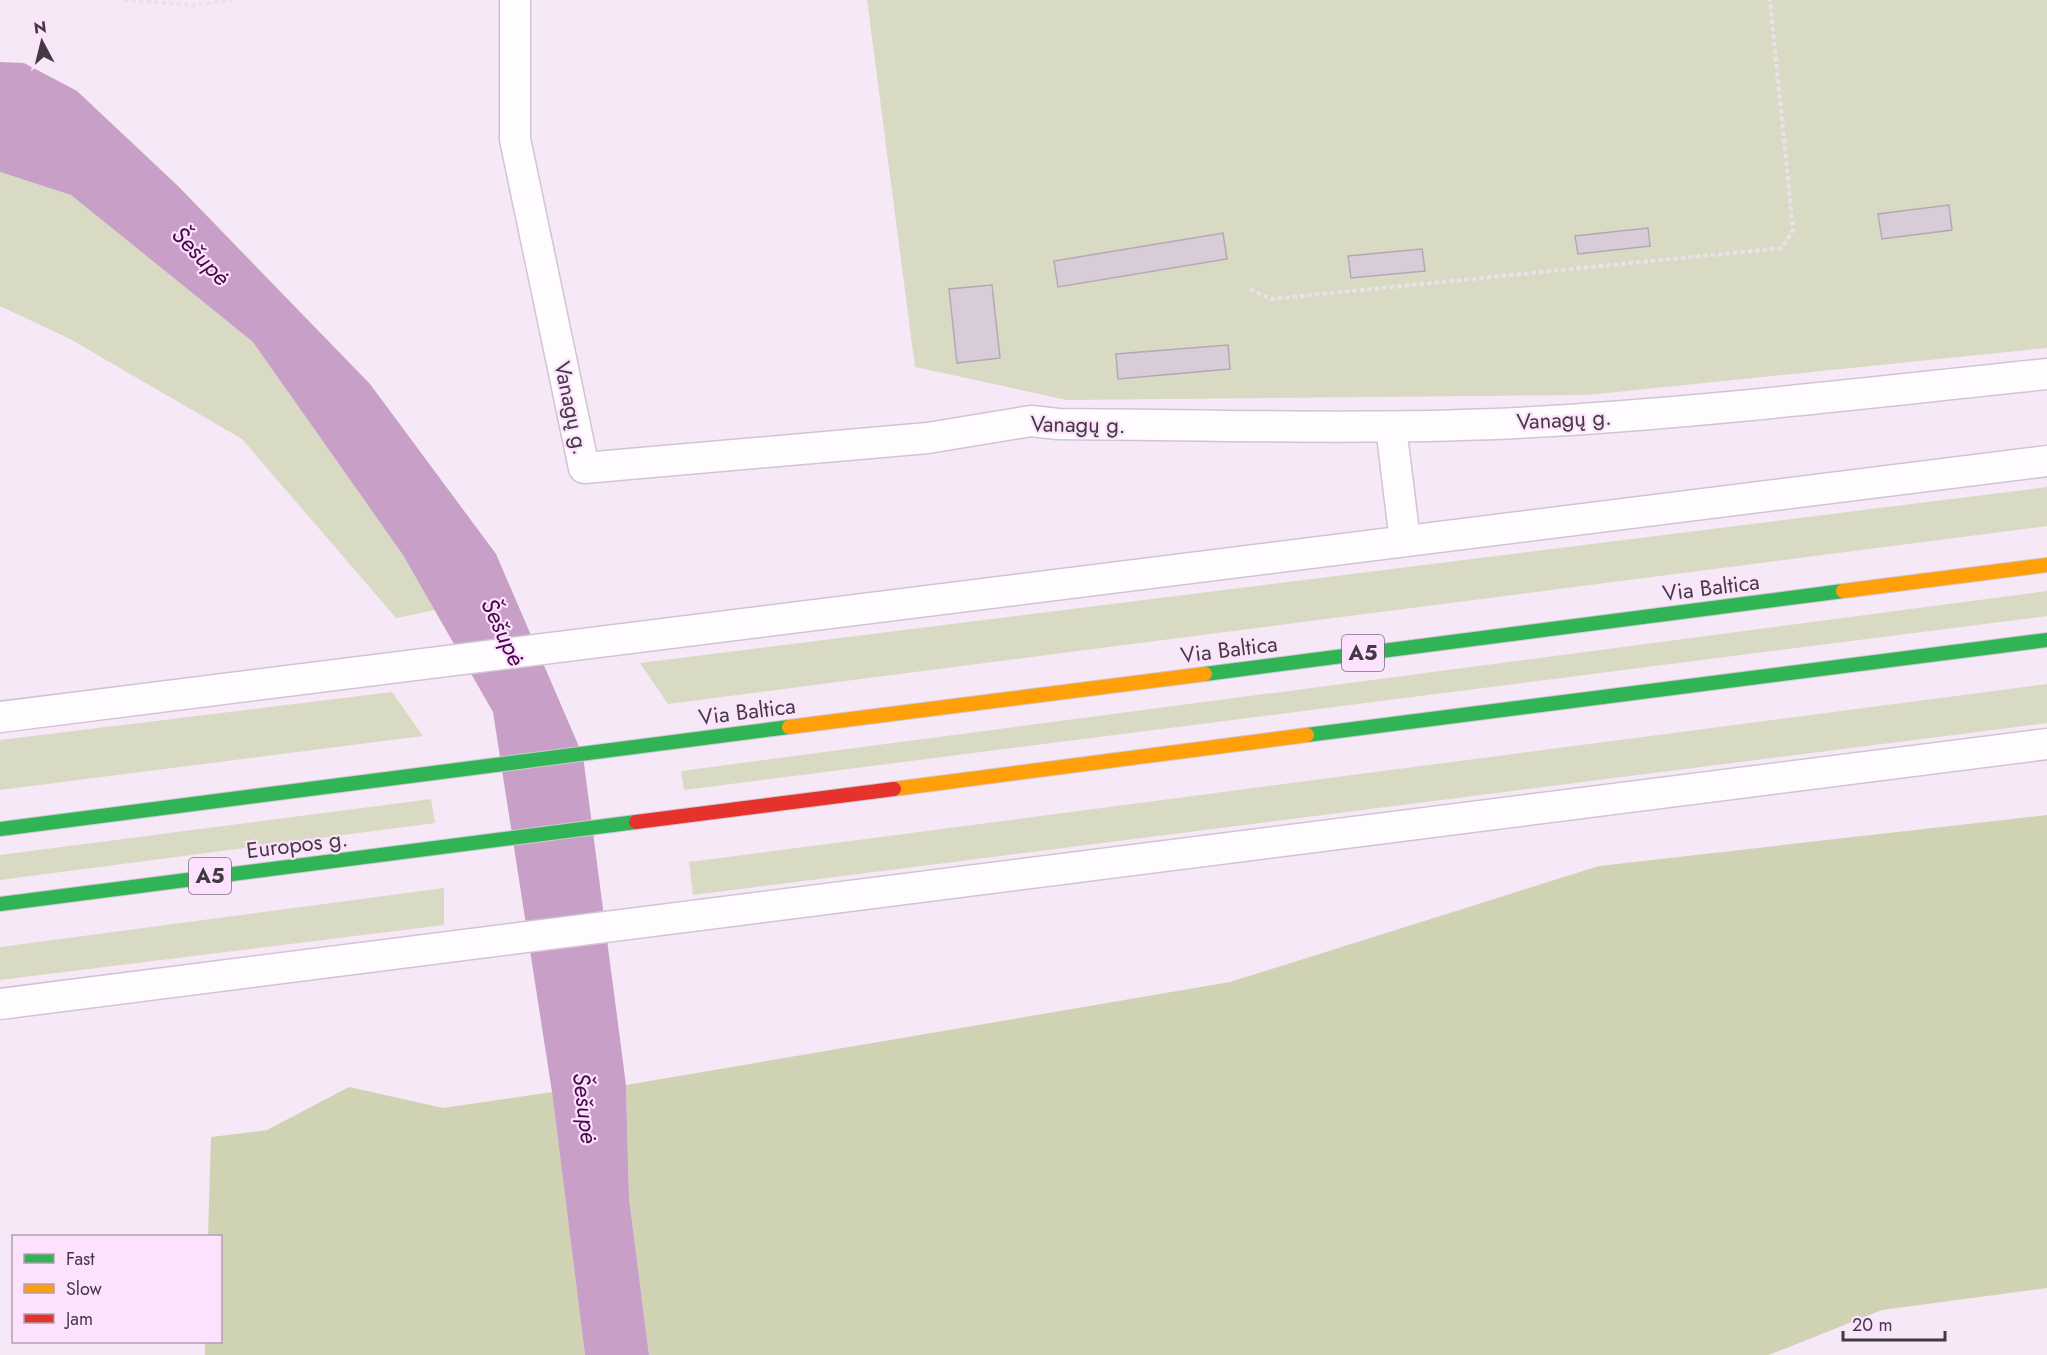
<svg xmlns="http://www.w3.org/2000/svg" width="2047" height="1355" font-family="Jost,sans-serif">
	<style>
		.green { fill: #d9dac3 }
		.forest { fill: #d0d3b3 }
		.water { fill: #c79fc7 }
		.building { fill: #d8ccd8; stroke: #b3a8b3; stroke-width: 1.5 }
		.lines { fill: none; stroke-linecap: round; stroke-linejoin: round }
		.street-casing { stroke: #d1c5d1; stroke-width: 33 }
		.fast-casing { stroke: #cfc8cf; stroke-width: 16 }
		.slow-casing { stroke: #cfc8cf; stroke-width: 16 }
		.jam-casing { stroke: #cfc8cf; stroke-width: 16 }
		.path { stroke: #e7e3e7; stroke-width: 4; stroke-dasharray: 4.5 3; stroke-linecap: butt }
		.street { stroke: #fefcfe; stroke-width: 30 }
		.fast { stroke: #30b455; stroke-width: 14 }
		.slow { stroke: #ff9f0a; stroke-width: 14 }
		.jam { stroke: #e5322d; stroke-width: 14 }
		.labels { text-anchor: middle; stroke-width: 4.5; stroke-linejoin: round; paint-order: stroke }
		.shield { fill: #fde2fd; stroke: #7b6c7b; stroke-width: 1.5 }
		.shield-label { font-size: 21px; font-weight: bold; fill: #433943 }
		.street-label { font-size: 22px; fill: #433943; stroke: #fde2fd }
		.water-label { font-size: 24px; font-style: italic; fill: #48084b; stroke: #fde2fd }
	</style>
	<rect width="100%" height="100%" fill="#f7e8f7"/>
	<path class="green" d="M867 0H2047V348L1587 395 1067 400 915 367Z
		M0 172 71 195 253 342 403 555 435 610 396 618 242 439 70 339 0 306Z
		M2047 487V526L668 704 640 663Z
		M2047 591V616L684 790 681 771Z
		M2047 684V723L693 895 689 862Z
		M392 692 423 736 0 790V740Z
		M431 799 435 823 0 880V855Z
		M444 888V925L0 980V947Z"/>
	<path class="forest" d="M2047 815V1288L1882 1310 1769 1355H649L629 1198 626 1085 1230 982 1599 866Z
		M349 1087 443 1108 552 1092 585 1355H205V1342H220V1236H208L211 1137 267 1130Z"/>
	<path class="water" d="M0 62 24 63 77 91 178 186 370 384 496 554 583 756 626 1085 629 1198 649 1355H585L552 1092 493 712 403 555 253 342 71 195 0 172Z"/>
	<path class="building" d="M1949 205 1952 230 1882 239 1878 214Z
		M1648 228 1650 246 1578 254 1575 236Z
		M1223 233 1227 259 1058 287 1054 261Z
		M1422 249 1425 271 1351 278 1348 256Z
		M992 285 1000 358 957 363 949 289Z
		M1228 345 1230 369 1118 379 1116 354Z"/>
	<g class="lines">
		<g class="street-casing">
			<path id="street" d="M515 0V139L584 468 928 438 1031 421 1058 424C1222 425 1387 431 1551 421 1717 411 1882 391 2047 374
				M1391 427 1405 541
				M0 717 2047 461
				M0 1004 2047 744"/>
		</g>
		<g class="fast-casing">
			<path id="fast" d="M1205 674 1843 591
				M1307 735 2047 640
				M0 829 789 727
				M0 904 636 822"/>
		</g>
		<g class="slow-casing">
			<path id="slow" d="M1843 591 2047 565
				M789 727 1205 674
				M894 789 1307 735"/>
		</g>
		<g class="jam-casing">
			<path id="jam" d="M636 822 894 789"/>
		</g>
		<path class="path" d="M124 0 193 5 236 0
			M1250 289 1271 299 1782 248 1793 230 1770 0"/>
		<use href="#street" class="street"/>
		<use href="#fast" class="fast"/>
		<use href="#slow" class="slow"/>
		<use href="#jam" class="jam"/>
	</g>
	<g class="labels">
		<g class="shield">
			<rect x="1342" y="635" width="42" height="36" rx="4.5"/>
			<rect x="189" y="858" width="42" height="36" rx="4.5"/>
		</g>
		<g class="shield-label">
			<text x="1363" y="660">A5</text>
			<text x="210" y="883">A5</text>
		</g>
		<g class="street-label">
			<text transform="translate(572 408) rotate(78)" y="8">Vanagų g.</text>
			<text transform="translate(1564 419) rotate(-3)" y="8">Vanagų g.</text>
			<text transform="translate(1078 424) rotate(1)" y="8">Vanagų g.</text>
			<text transform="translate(1711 587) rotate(-7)" y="8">Via Baltica</text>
			<text transform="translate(1229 649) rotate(-7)" y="8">Via Baltica</text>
			<text transform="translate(747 711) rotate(-7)" y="8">Via Baltica</text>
			<text transform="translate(297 844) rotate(-7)" y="8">Europos g.</text>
		</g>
		<g class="water-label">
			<text transform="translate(201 256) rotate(46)" y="8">Šešupė</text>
			<text transform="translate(503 632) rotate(65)" y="8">Šešupė</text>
			<text transform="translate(585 1108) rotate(83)" y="8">Šešupė</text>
		</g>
	</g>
	<rect x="12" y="1235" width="210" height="108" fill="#fde2fd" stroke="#b39eb3" stroke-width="1.5"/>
	<rect x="24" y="1254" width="30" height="9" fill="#30b455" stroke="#b39eb3" stroke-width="1.5"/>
	<text x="66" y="1265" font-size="18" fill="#433943">Fast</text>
	<rect x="24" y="1284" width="30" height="9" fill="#ff9f0a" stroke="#b39eb3" stroke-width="1.5"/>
	<text x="66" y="1295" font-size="18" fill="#433943">Slow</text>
	<rect x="24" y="1314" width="30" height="9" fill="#e5322d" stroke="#b39eb3" stroke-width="1.5"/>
	<text x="66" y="1325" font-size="18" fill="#433943">Jam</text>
	<g transform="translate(42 42) rotate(353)" stroke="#fde2fd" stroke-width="4.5" paint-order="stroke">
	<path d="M0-4.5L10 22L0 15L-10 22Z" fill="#433943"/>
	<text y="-9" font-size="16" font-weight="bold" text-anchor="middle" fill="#433943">N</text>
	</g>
	<path d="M1843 1331v9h102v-9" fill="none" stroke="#433943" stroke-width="3"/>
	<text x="1852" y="1331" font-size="18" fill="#433943" stroke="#fde2fd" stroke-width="4.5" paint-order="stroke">20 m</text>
</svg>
